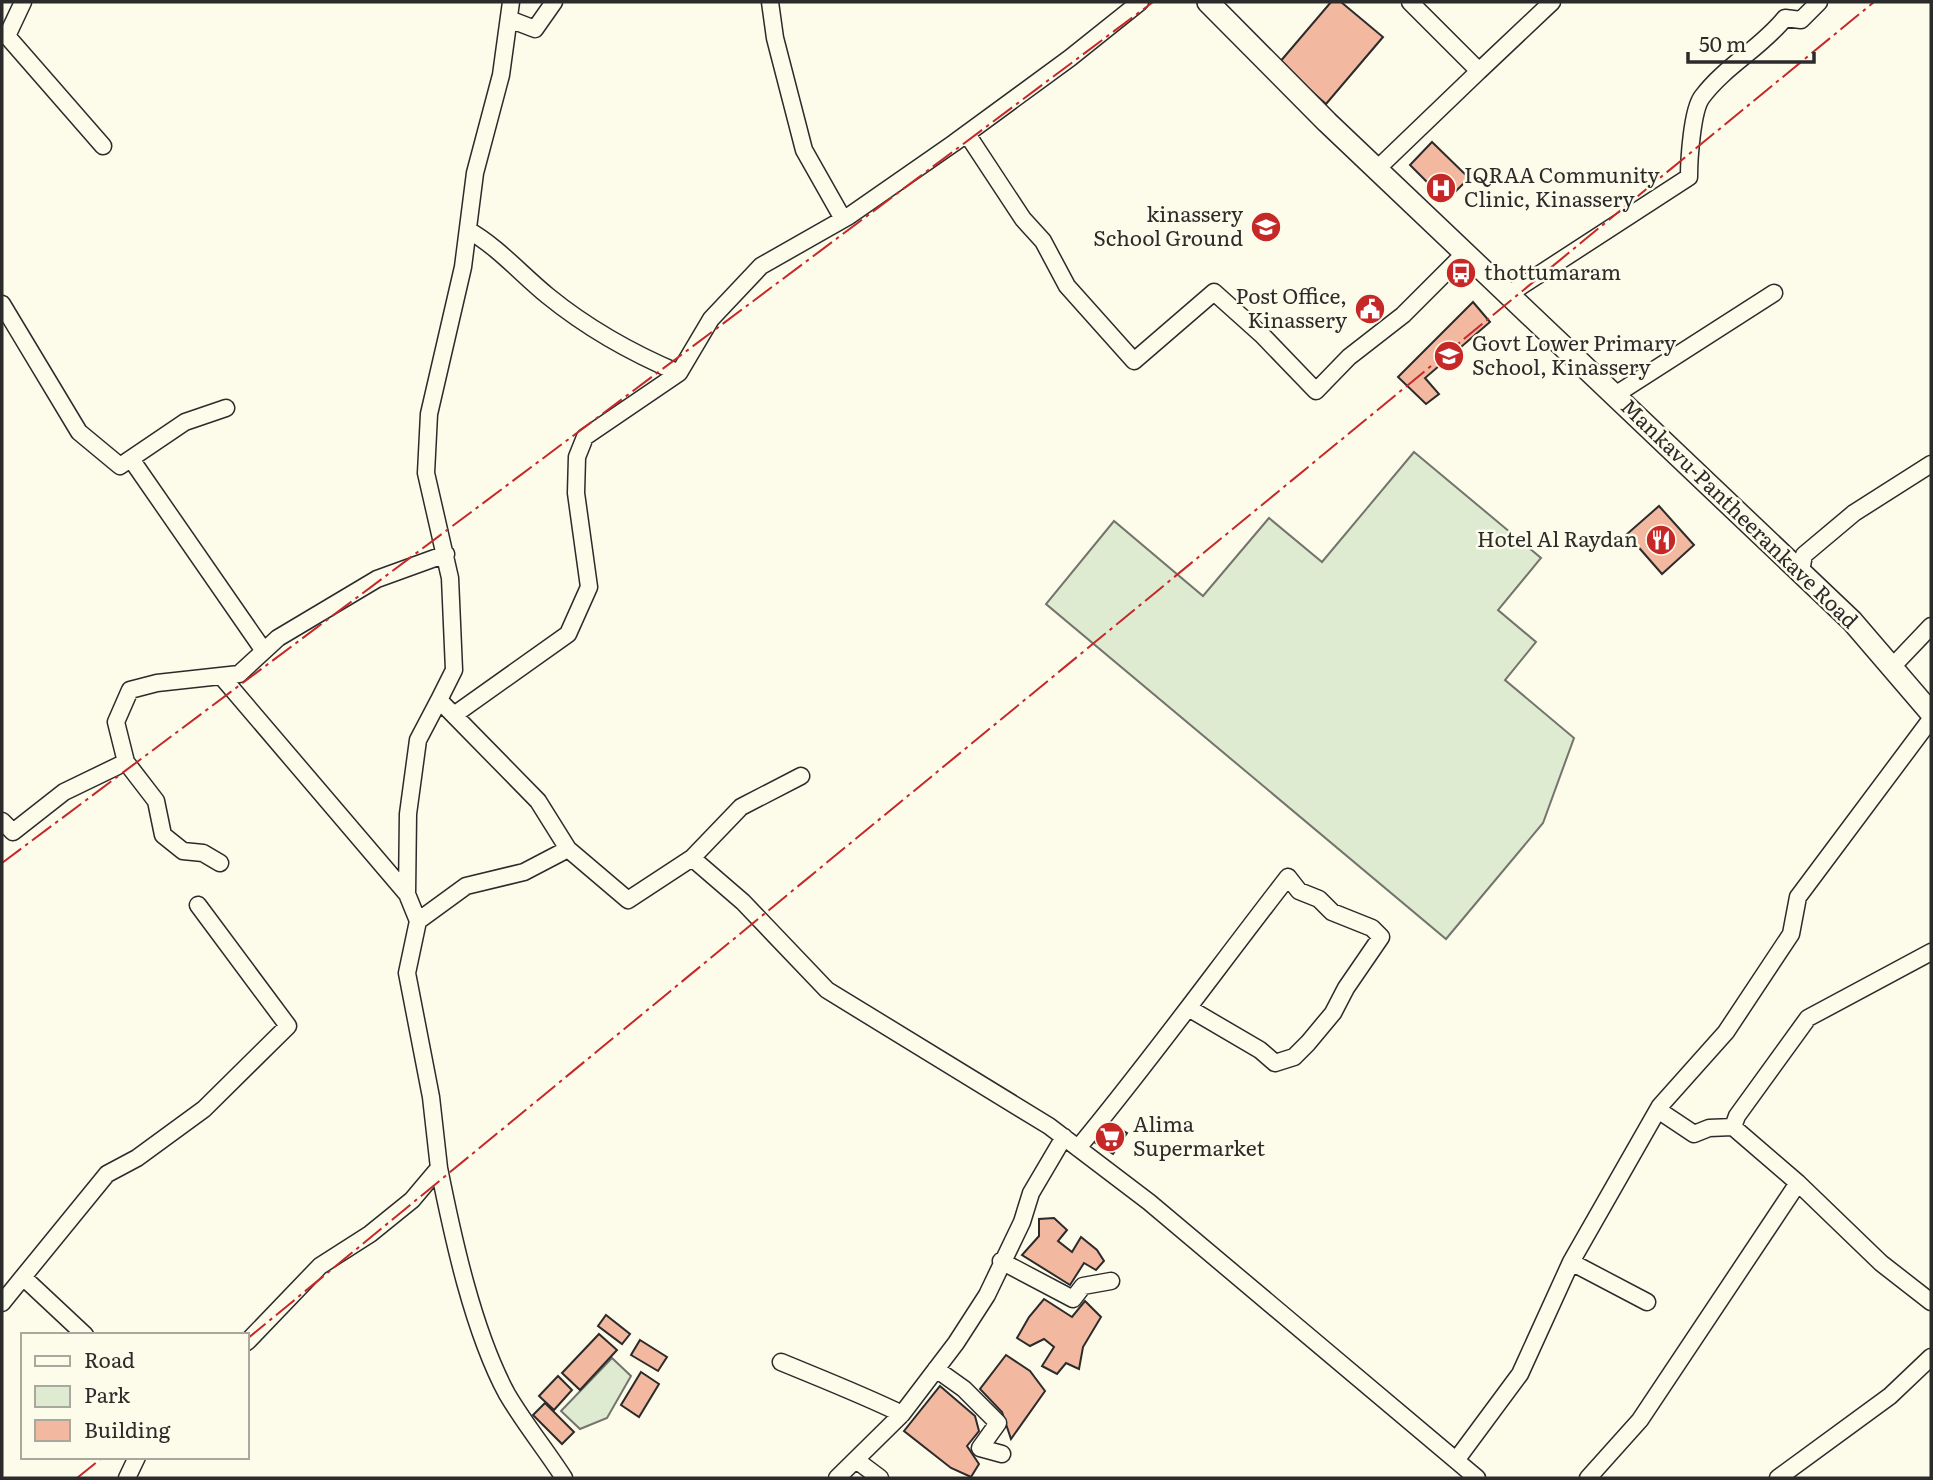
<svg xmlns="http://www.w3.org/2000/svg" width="1933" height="1480" font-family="Literata,serif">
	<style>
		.green { fill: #deebd1; stroke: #74746e; stroke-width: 2 }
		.building { fill: #f2b8a0; stroke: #2b2b2b; stroke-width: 2 }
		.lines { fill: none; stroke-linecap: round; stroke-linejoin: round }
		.minor-casing { stroke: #2b2b2b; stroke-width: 19 }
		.secondary-casing { stroke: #2b2b2b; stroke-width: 24 }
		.minor { stroke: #fdfbea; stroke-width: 16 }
		.secondary { stroke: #fdfbea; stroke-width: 21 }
		.power { stroke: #c62828; stroke-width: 2; stroke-dasharray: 24 5 3.5 5; stroke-linecap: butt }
		.labels { text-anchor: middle; stroke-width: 5; stroke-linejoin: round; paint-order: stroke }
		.poi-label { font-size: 21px; fill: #2b2b2b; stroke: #fdfbea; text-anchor: start }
		.street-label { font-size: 21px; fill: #2b2b2b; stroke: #fdfbea }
	</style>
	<rect width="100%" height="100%" fill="#fdfbea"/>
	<path class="green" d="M1414 452 1541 558 1498 610 1536 642 1505 680 1574 738 1543 823 1446 939 1046 604 1114 521 1203 596 1269 518 1322 562Z
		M612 1358 631 1376 607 1418 580 1429 561 1411Z"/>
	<path class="building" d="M1331 2H1341L1383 37 1326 104 1279 63Z
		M1432 142 1469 178 1446 201 1410 165Z
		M1473 302 1490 322 1425 378 1439 394 1426 404 1398 377Z
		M1659 506 1694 545 1662 574 1627 534Z
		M1107 1121 1127 1133 1113 1154 1094 1142Z
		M1054 1218 1067 1230 1058 1241 1072 1252 1081 1237 1097 1250 1104 1261 1096 1270 1084 1263 1070 1285 1022 1255 1039 1236V1219Z
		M1044 1299 1072 1317 1085 1301 1101 1317 1083 1347 1079 1369 1066 1363 1057 1374 1042 1366 1054 1347 1044 1339 1030 1346 1017 1338 1029 1317Z
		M606 1315 630 1334 622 1344 598 1326Z
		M599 1334 617 1350 580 1390 562 1373Z
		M640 1340 667 1357 658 1371 631 1355Z
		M1006 1355 1030 1371 1045 1391 1011 1439 1002 1412 980 1389Z
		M641 1372 659 1384 639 1417 621 1405Z
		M558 1376 572 1390 554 1410 539 1396Z
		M940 1386 975 1416 979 1431 967 1446 979 1464 971 1477 951 1468 904 1431Z
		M545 1403 574 1432 562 1444 533 1415Z"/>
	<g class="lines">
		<g class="minor-casing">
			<path id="minor" d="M23 2 7 36 103 146
				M511 2 501 75 475 173 463 267 429 414 426 473 450 578 454 670 439 700 538 801 568 849 628 900 692 858 743 902 827 990 1049 1126 1149 1202 1477 1478
				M770 2 775 38 804 150 843 219
				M509 19 535 29 554 2
				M1479 71 1552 2
				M967 134 1023 219 1043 241 1067 286 1134 361 1214 292 1262 335 1316 391 1349 357 1403 315 1465 253
				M1377 169 1479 71 1410 2
				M468 230C498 247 521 274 548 296 586 327 634 354 679 373L711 319 761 266 849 216 954 143 1070 58 1140 2
				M1509 294 1689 177C1689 160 1692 110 1702 97 1725 66 1761 48 1785 18L1801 20 1819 2
				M2 304 79 432 120 466 185 422 226 408
				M1615 395 1774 293
				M131 459 264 651
				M1801 571 1804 555 1854 513 1931 464
				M1892 667 1931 626
				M222 677 407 894 418 921
				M454 715 568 634 589 587 576 493 577 457 585 437 679 373
				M126 762 156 801 163 835 183 851 203 853 220 863
				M2 821 13 832 64 792 126 762 116 722 130 690 157 683 239 674 278 638 377 579 446 554
				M692 858 741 807 801 776
				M407 894 408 814 418 740 439 700
				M1658 1110 1694 1134 1709 1128 1733 1127
				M1078 1148C1151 1060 1218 967 1288 877L1299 891 1319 899 1332 912 1372 928 1381 937 1346 988 1333 1013 1308 1043 1294 1057 1275 1063 1260 1050 1190 1009
				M439 1168C453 1238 473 1331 507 1394 524 1423 546 1450 564 1478
				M1798 1183 1733 1127 1737 1116 1808 1018 1931 952
				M1001 1261 1073 1299 1083 1286 1111 1281
				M1571 1262 1647 1302
				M23 1277 107 1174 137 1158 204 1109 288 1026 198 905
				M2 1303 23 1277 85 1335
				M247 1342 320 1266 370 1234 412 1200 439 1168 431 1097 407 973 418 921 466 886 524 872 568 849
				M781 1362C822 1379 863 1395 902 1414
				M936 1369 964 1389 998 1423 980 1448 1002 1454
				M1457 1459 1520 1374 1571 1262 1660 1106 1726 1032 1791 934 1798 897 1931 719
				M856 1460 880 1478
				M127 1478 137 1457
				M837 1478 902 1414 956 1343 987 1295 1022 1222 1031 1193 1064 1137
				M1588 1478 1640 1420 1798 1183 1881 1263 1931 1302
				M1778 1478 1890 1396 1931 1357"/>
		</g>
		<g class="secondary-casing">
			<path id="secondary" d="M1208 2 1327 122 1852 621 1931 713"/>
		</g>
		<use href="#minor" class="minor"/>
		<use href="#secondary" class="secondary"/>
		<path class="power" d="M2 863 1153 2
			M247 1339 1874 2
			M77 1478 103 1457"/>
	</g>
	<defs>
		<g id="hospital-disc" transform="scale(1.575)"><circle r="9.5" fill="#c62828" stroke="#fdfbea"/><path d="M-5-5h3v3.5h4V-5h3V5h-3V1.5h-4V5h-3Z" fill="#fff"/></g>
		<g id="school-disc" transform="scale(1.575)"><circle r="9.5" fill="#c62828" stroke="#fdfbea"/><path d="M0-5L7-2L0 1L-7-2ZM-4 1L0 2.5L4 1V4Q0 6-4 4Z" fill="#fff"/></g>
		<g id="bus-disc" transform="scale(1.575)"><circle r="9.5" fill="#c62828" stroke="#fdfbea"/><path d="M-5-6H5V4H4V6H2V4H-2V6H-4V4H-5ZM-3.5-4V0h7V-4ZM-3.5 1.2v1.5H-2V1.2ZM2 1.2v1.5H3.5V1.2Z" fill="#fff"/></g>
		<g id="civic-disc" transform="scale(1.575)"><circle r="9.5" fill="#c62828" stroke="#fdfbea"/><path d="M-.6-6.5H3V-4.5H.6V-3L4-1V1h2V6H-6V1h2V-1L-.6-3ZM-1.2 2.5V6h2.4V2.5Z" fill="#fff"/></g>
		<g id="restaurant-disc" transform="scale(1.575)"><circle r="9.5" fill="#c62828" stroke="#fdfbea"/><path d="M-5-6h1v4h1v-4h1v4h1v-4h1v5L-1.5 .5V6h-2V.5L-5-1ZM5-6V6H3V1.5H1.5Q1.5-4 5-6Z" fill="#fff"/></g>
		<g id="supermarket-disc" transform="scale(1.575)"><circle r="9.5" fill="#c62828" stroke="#fdfbea"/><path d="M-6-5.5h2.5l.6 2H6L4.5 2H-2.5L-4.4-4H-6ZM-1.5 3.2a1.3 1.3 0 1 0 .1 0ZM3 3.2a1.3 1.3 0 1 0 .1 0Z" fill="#fff"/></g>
	</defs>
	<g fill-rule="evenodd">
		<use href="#hospital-disc" x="1441" y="188"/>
		<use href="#school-disc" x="1266" y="227"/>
		<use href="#bus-disc" x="1461" y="273"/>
		<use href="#civic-disc" x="1370" y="309"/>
		<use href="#school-disc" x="1449" y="356"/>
		<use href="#restaurant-disc" x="1661" y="540"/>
		<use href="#supermarket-disc" x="1110" y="1137"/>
	</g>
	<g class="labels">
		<g class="poi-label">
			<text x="1464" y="183">IQRAA Community<tspan x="1464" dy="24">Clinic, Kinassery</tspan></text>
			<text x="1243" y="222" text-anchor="end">kinassery<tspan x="1243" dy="24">School Ground</tspan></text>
			<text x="1484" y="280">thottumaram</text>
			<text x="1347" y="304" text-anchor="end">Post Office,<tspan x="1347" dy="24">Kinassery</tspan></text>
			<text x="1472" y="351">Govt Lower Primary<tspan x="1472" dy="24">School, Kinassery</tspan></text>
			<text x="1638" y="547" text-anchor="end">Hotel Al Raydan</text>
			<text x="1133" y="1132">Alima<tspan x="1133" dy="24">Supermarket</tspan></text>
		</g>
		<g class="street-label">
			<text transform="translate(1739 514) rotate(44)" y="7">Mankavu-Pantheerankave Road</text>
		</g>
	</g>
	<rect width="1933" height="1480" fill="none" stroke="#2b2b2b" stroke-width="7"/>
	<rect x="21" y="1333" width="228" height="126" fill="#fdfbea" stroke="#a9a89e" stroke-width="2"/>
	<rect x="35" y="1356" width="35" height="10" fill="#fdfbea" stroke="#a9a89e" stroke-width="2"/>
	<text x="84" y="1368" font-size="21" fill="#2b2b2b">Road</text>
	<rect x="35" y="1386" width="35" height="21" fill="#deebd1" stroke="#a9a89e" stroke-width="2"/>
	<text x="84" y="1403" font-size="21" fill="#2b2b2b">Park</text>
	<rect x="35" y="1420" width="35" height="21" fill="#f2b8a0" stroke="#a9a89e" stroke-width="2"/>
	<text x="84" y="1438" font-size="21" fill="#2b2b2b">Building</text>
	<path d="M1688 52v10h126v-10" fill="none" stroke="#2b2b2b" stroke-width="3.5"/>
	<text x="1699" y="52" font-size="21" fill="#2b2b2b" stroke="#fdfbea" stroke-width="5" paint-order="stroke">50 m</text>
</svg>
